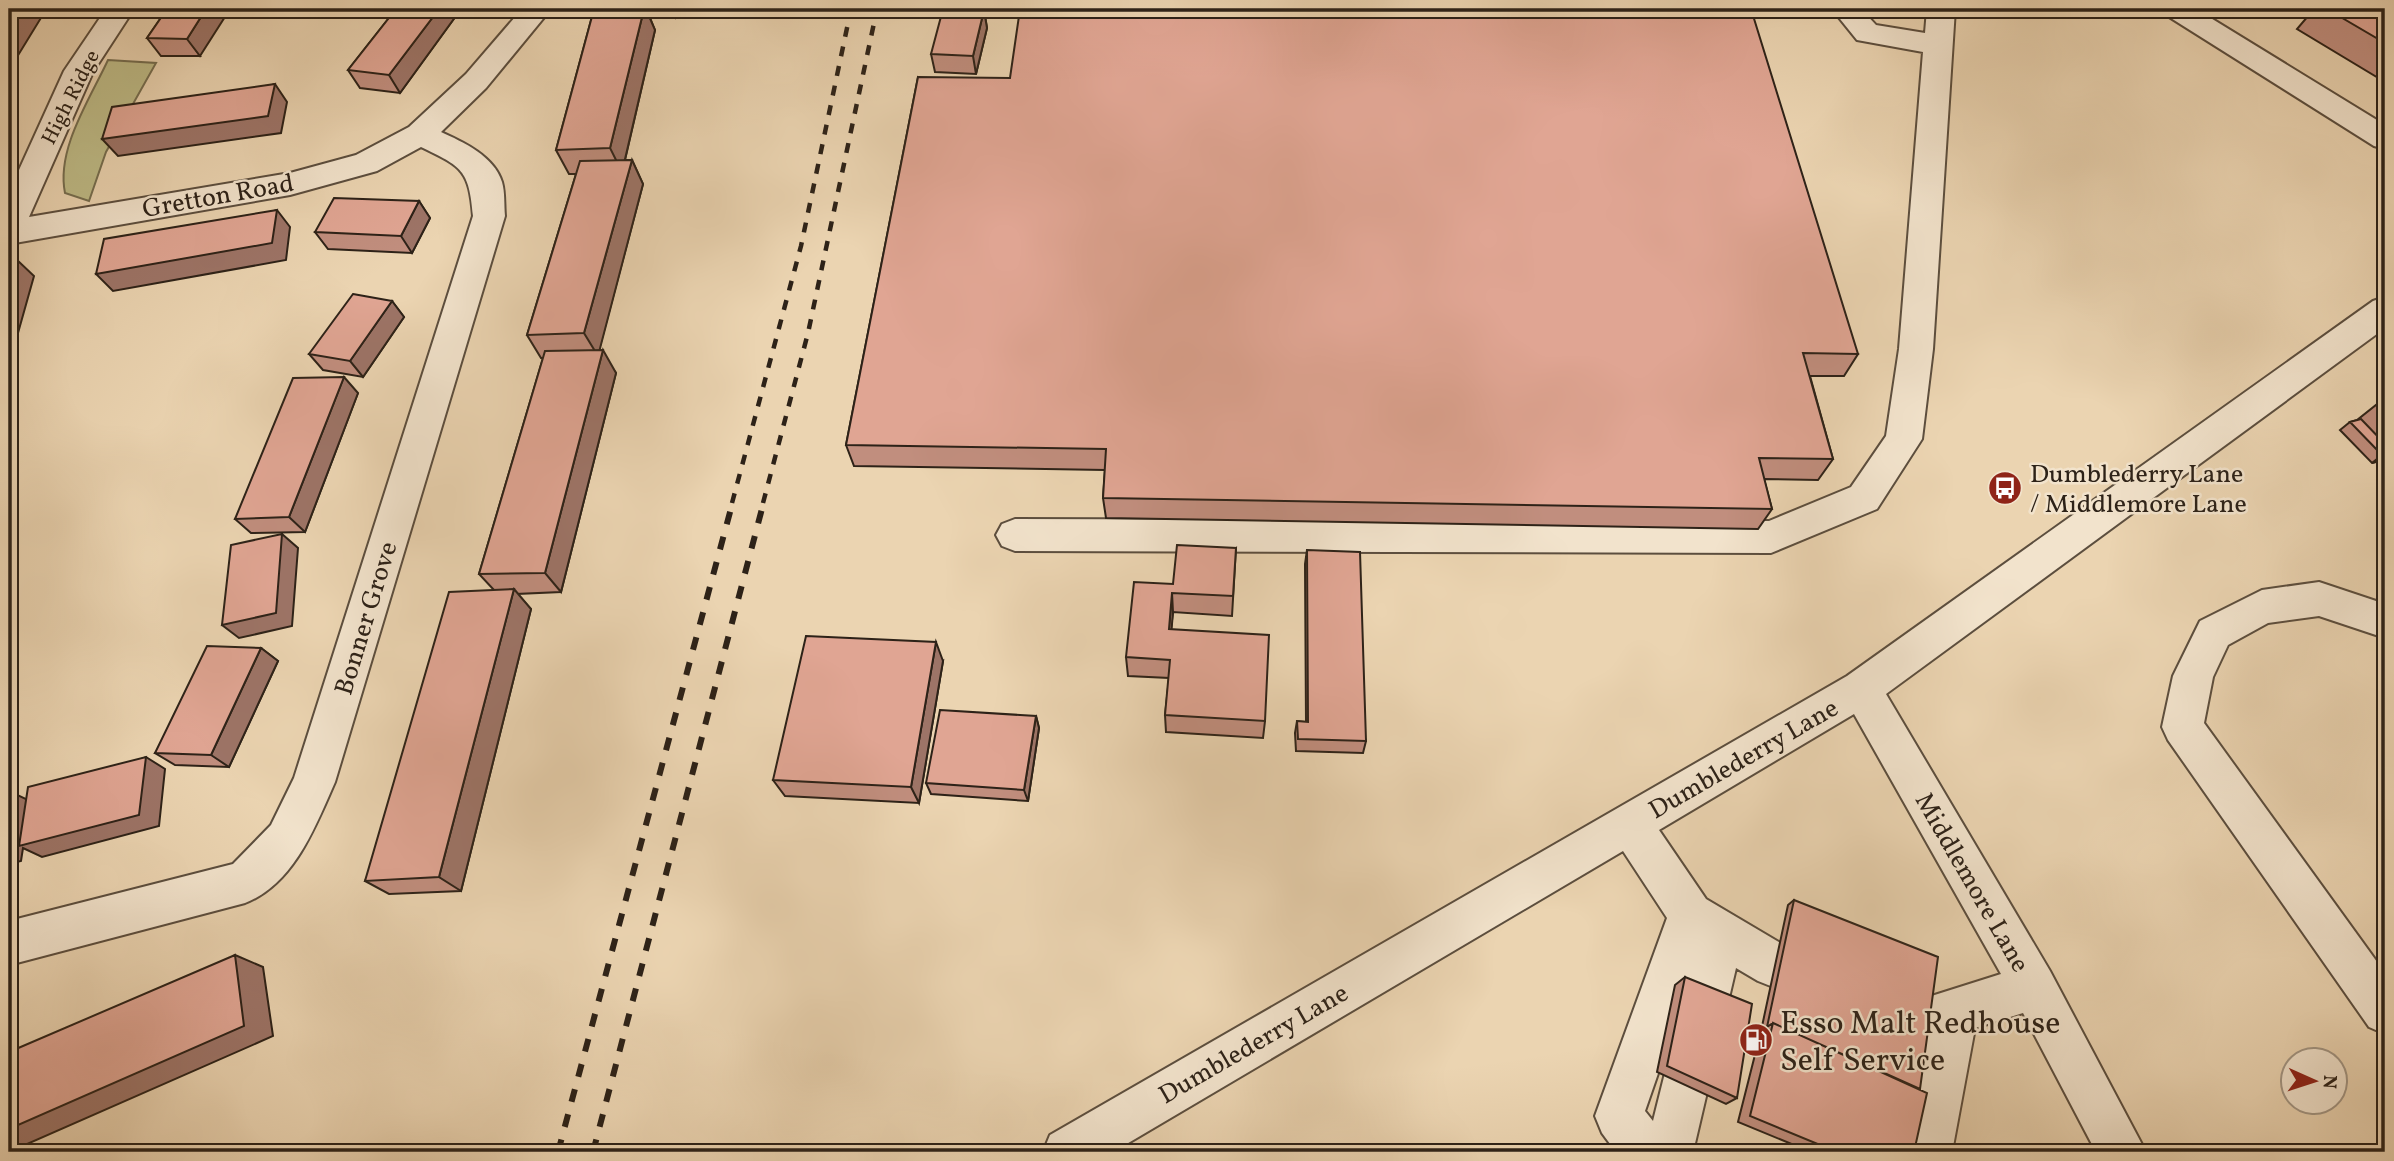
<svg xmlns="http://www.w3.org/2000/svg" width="2394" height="1161" font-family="Vollkorn,serif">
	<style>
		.green { fill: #bebb87; stroke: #766e50; stroke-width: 2 }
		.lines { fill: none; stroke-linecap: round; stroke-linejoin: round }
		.minor-casing { stroke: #5c4e3e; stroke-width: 4 }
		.minor { fill: #f2e3cc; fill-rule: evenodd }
		.rail-far1 { stroke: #2d2218; stroke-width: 4.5; stroke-dasharray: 10 10; stroke-linecap: butt }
		.rail { stroke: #2d2218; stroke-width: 6; stroke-dasharray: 13 13; stroke-linecap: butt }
		.wall { fill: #c18e7e; stroke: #2d2218; stroke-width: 2 }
		.shaded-wall { fill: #9d7467; stroke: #2d2218; stroke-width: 2 }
		.building { fill: #e0a593; stroke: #2d2218; stroke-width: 2 }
		.labels { text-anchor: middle; stroke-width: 5; stroke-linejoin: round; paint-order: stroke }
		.far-street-label { font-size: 21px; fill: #2d2218; stroke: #f2e3cc }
		.street-label { font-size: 26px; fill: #2d2218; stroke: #f2e3cc }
		.poi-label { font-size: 26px; fill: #2d2218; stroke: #f2e3cc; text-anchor: start }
		.near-poi-label { font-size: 32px; fill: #2d2218; stroke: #f2e3cc; text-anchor: start }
	</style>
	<rect width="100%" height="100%" fill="#ebd4b1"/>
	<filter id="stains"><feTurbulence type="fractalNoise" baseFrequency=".00286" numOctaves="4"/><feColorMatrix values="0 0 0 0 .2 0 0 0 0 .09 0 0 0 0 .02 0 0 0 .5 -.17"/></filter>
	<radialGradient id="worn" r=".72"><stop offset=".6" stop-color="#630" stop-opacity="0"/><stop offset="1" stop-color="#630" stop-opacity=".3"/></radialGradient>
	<path class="green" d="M108 60 156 63 106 152 89 201 65 193C56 149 90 99 108 60Z"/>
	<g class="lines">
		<g class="minor-casing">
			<path id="minor" d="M106 9H134L93 72 29 217 290 173 356 155 409 127 466 74 522 9H551L486 88 441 132C463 142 494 156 502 182 505 192 504 205 505 216L335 782C315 827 294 884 245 903L9 965V921L233 864 271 825 294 778 473 216C469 169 462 167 421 147L377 171 290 195 9 244V192L64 71Z
				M1832 9H1861L1876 25 1925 33 1927 9H1955L1933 349 1922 439 1877 509 1771 553 1015 551 1002 546 996 535 1002 524 1015 519 1769 521 1851 487 1886 436 1899 349 1923 52 1857 40Z
				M2162 9H2196L2385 125V149L2374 146 2166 15Z
				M2385 297V328L1886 694 2050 971 2146 1152H2096L2023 1013 1975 1028 1952 1152H1904L1926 1044 1864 1022 1857 1006 1864 990 1880 983 1922 999 2001 974 1854 714 1659 830 1706 899 1787 947 1840 968 1847 984 1840 1000 1824 1007 1758 981 1736 968 1693 1152H1616L1602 1133 1595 1116 1667 918 1623 851 1113 1152H1043L1050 1135 1847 676 2373 301ZM1683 1001 1653 1121 1645 1111Z
				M2319 582 2385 604V638L2319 616 2268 623 2228 645 2213 677 2204 723 2385 973V1034L2369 1027 2168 740 2162 727 2173 676 2200 621 2262 590Z"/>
		</g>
		<use href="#minor" class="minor"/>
		<path class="rail-far1" d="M732 503 801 246 851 9
			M763 503 808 333 877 9"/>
		<path class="rail" d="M558 1152 733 501
			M593 1152 764 501"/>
	</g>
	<path class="wall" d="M167 9 200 56H161L147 38Z
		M396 9H461L400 93 360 88 348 70Z
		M594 9H677L675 17 650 18 655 30 625 160H632L643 184 599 350 616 373 561 592 517 594 531 609 461 891 389 894 365 881 494 590 479 574 543 358H541L527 335 576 174H569L556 150Z
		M2314 9H2385V82L2297 29Z
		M984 10 987 28 976 74 935 72 931 54Z
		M918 77 1858 354 1844 376H1810L1833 459 1818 480 1764 479 1772 509 1758 529 1106 518 1103 498 1105 470 854 466 846 445Z
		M419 201 430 218 412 253 328 249 315 232Z
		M392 301 404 317 363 377 323 370 309 354Z
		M358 393 305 532 251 533 235 519Z
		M2385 400V458L2383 460 2372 463 2340 430 2350 422 2357 420 2381 401Z
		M1236 548 1232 616 1173 612 1171 629 1265 721 1263 738 1166 732 1165 715 1169 678 1128 676 1126 657 1173 584Z
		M1307 550 1366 741 1363 753 1296 751 1295 733 1297 721 1306 722 1305 564Z
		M261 648 278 661 229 767 175 765 155 753Z
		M943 661 919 803 785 796 773 780Z
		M1036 716 1039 728 1028 801 931 794 926 783Z
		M1794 900 1920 1089 1914 1152H1811L1738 1122 1761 1031 1788 905Z
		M1685 977 1737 1098 1726 1104 1657 1072 1675 985Z"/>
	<path class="shaded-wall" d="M20 9H40L44 13 9 70V27Z
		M206 9H230L200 56 187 39Z
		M439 9H461L400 93 389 75Z
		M644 9H646L655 30 622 172 610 148Z
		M671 9H677L675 17Z
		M984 10 987 28 976 74 973 56Z
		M275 84 287 102 281 133 118 156 102 139Z
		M632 160 643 184 598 356 584 333Z
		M419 201 430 218 412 253 401 236Z
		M277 210 290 227 286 260 113 291 96 274Z
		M16 259 34 276 9 365V284Z
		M392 301 404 317 363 377 350 361Z
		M603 350 616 373 561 592 545 573Z
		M344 377 358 393 305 532 289 517Z
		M2385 454V458L2383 460 2372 463 2382 455Z
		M282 534 298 548 292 626 239 638 222 625Z
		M514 589 531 609 461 891 439 877Z
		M1172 593 1173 612 1170 648 1169 629Z
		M936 642 943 661 919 803 911 787Z
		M261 648 278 661 229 767 211 755Z
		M1036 716 1039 728 1028 801 1024 790Z
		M146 757 165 769 159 826 42 857 23 848 21 861 9 864V791L32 802Z
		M235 955 263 967 273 1036 9 1152V1129Z"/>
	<path class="building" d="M9 9H20L9 27Z
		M167 9H206L187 39 147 38Z
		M396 9H439L389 75 348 70Z
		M594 9H644L610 148 556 150Z
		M943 9 984 10 973 56 931 54Z
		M1020 9H1751L1858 354 1803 353 1833 459 1759 458 1772 509 1103 498 1106 449 846 445 918 77 1010 78Z
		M2327 9H2385V43Z
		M275 84 268 116 102 139 112 107Z
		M632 160 584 333 527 335 580 161Z
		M334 198 419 201 401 236 315 232Z
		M277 210 272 243 96 274 104 239Z
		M16 259 9 284V260Z
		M353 294 392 301 350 361 309 354Z
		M603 350 545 573 479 574 545 351Z
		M344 377 289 517 235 519 293 378Z
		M2361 419 2385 444V454L2382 455 2350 422Z
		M282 534 276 613 222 625 231 545Z
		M1177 545 1236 548 1233 596 1172 593 1169 629 1269 635 1265 721 1165 715 1170 660 1126 657 1134 582 1173 584Z
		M1307 550 1360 552 1366 741 1298 739 1297 721 1308 722Z
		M514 589 439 877 365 881 449 592Z
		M806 636 936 642 911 787 773 780Z
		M207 646 261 648 211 755 155 753Z
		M940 710 1036 716 1024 790 926 783Z
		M146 757 139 815 19 846 28 787Z
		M1794 900 1938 957 1920 1089 1773 1023 1767 1027Z
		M235 955 244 1026 9 1129V1052Z
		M1685 977 1752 1004 1737 1098 1667 1066Z
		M1773 1023 1927 1093 1914 1152H1837L1750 1116Z"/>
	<defs>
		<g id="bus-disc" transform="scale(1.75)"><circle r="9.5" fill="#8f2418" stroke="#f2e3cc"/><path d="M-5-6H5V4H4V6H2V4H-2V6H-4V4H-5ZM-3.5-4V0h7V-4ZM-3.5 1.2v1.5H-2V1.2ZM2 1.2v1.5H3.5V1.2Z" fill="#fff"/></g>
		<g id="fuel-disc" transform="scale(1.75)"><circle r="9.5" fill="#8f2418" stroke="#f2e3cc"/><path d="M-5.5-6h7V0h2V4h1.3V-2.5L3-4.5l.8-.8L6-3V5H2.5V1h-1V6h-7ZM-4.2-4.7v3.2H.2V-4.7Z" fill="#fff"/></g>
	</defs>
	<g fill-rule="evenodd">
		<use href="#bus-disc" x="2005" y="488"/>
		<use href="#fuel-disc" x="1756" y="1040"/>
	</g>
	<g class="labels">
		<g class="far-street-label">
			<text transform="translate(70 97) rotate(-63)" y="7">High Ridge</text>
		</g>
		<g class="street-label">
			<text transform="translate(218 195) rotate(-10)" y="9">Gretton Road</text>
			<text transform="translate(365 618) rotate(-73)" y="9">Bonner Grove</text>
			<text transform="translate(1743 758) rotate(-30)" y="9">Dumblederry Lane</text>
			<text transform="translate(1973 882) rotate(60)" y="9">Middlemore Lane</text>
			<text transform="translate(1253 1043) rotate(-30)" y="9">Dumblederry Lane</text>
		</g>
		<g class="poi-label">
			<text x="2030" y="482">Dumblederry Lane<tspan x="2030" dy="30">/ Middlemore Lane</tspan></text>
		</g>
		<g class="near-poi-label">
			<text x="1780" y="1033">Esso Malt Redhouse<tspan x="1780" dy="37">Self Service</tspan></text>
		</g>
	</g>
	<rect width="2394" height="1161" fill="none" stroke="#ebd4b1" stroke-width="35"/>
	<rect x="10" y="10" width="2373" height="1140" fill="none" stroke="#2d2218" stroke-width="3.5"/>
	<rect x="18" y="18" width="2359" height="1126" fill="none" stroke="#2d2218" stroke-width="2"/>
	<g transform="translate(2314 1081) rotate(93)"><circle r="33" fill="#f2e3cc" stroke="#a39684" stroke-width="2"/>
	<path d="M0-5L12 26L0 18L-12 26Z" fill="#8f2418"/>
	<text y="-10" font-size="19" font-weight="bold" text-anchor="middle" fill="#2d2218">N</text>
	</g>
	<rect width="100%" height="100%" filter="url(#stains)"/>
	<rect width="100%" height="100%" fill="url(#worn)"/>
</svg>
